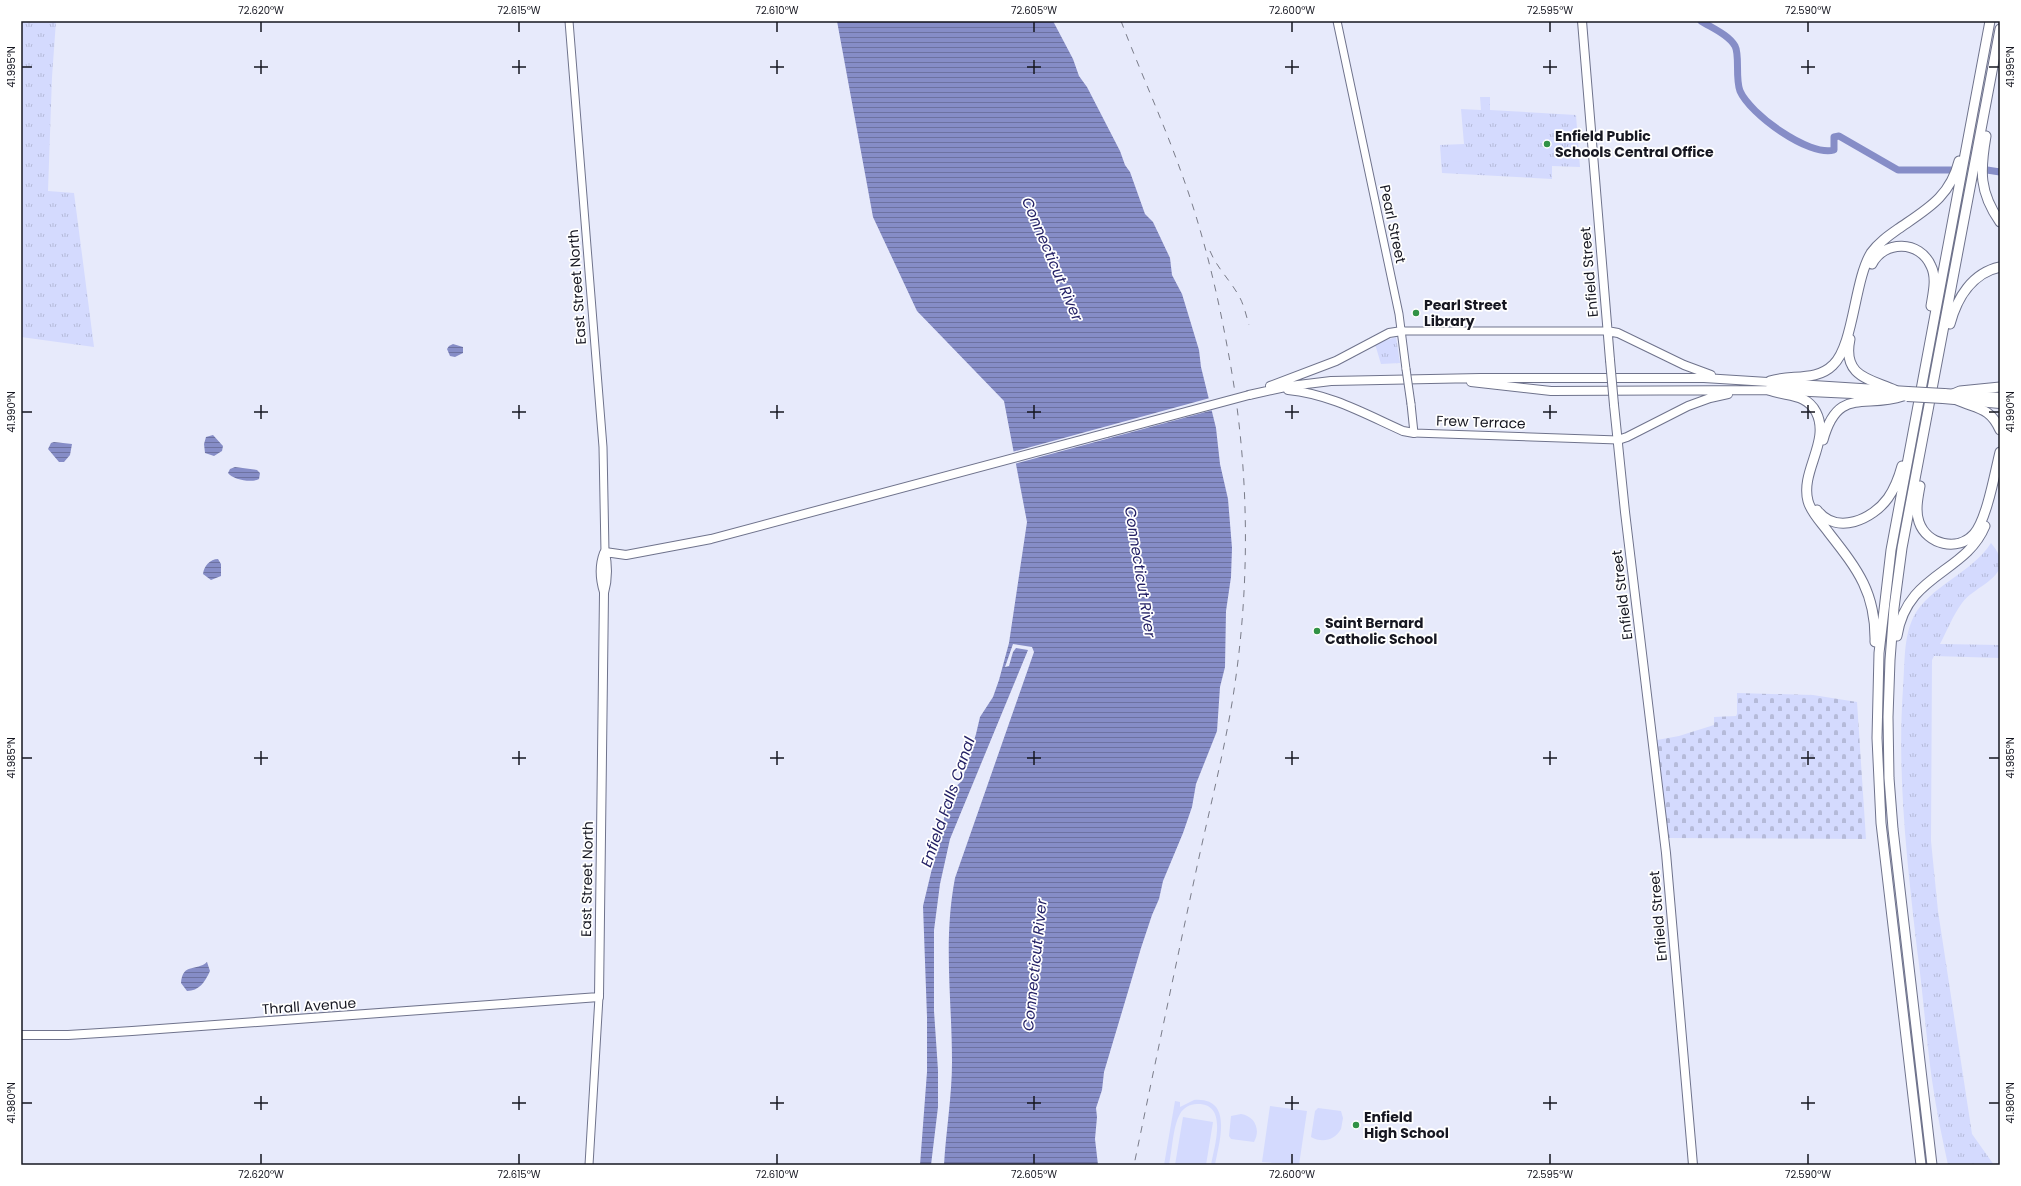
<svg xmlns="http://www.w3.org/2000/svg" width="2021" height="1186" font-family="Poppins,sans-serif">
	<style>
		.grass { fill: url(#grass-tufts) }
		.cemetery { fill: url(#cemetery-stones) }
		.garden { fill: #d4dafe }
		.water { fill: url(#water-rules) }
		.pier { fill: #e7eafb }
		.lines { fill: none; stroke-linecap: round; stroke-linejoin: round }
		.river { stroke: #868dc7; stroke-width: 7 }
		.secondary-casing { stroke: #6f738c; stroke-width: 9 }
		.primary-casing { stroke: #6f738c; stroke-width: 10 }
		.highway-casing { stroke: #6f738c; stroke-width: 11 }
		.secondary { stroke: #fff; stroke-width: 7 }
		.primary { stroke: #fff; stroke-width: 8 }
		.highway { stroke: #fff; stroke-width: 9 }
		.rail { stroke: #7a7c89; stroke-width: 1; stroke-dasharray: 7 7; stroke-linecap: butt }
		.secondary-bridge-casing { stroke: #6f738c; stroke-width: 9; stroke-linecap: butt }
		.primary-bridge-casing { stroke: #6f738c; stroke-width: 10; stroke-linecap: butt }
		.secondary-bridge { stroke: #fff; stroke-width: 7 }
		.primary-bridge { stroke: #fff; stroke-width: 8 }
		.ticks { fill: none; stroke: #161721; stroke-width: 1.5 }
		.poi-dot { fill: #319245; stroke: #fff; stroke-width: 1.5 }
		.labels { text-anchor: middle; stroke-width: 3.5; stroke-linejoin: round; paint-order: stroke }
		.poi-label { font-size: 14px; font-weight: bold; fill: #161721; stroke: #fff; text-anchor: start }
		.street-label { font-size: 14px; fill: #161721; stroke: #fff }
		.water-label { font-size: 15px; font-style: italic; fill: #221f64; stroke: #fff }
		.neatline { fill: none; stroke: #161721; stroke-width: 1.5 }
		.ticks-label { font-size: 10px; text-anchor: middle; fill: #161721 }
	</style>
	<defs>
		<pattern id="grass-tufts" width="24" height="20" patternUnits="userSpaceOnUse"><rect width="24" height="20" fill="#d4dafe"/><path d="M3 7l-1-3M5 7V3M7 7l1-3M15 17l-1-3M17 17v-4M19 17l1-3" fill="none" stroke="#b5bad9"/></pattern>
		<pattern id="cemetery-stones" width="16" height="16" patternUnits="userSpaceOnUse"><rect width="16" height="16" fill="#d4dafe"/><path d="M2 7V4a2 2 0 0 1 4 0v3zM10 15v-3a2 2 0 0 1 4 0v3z" fill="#b5bad9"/></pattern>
		<pattern id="water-rules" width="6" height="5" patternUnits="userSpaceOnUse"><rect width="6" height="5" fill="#868dc7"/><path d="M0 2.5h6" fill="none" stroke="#6d72a1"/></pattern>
	</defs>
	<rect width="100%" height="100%" fill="#e7eafb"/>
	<path class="grass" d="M21 21H56L52 77 48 191 74 193 94 347 21 337Z
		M1480 97H1490V110L1576 115 1580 167 1552 166V179L1442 173 1440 145 1464 144 1461 109 1481 110Z
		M1396 337 1400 363 1381 364 1375 344Z
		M1991 543C2019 576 1977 583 1962 603 1953 615 1947 631 1940 644L2000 645V658L1934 656 1932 660 1931 841 1938 911 1972 1134 1994 1165H1948C1942 1137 1936 1109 1932 1080 1926 1037 1923 992 1917 949 1907 861 1897 776 1903 688 1905 665 1903 637 1914 616 1930 586 1972 573 1991 543Z"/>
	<path class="cemetery" d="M1737 693 1813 695 1857 702 1866 839 1668 838 1657 740 1679 736 1714 725V717L1736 716 1737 714Z"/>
	<path class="garden" d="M1453 149H1473L1472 162 1453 161Z
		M1194 1100C1234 1097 1219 1142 1215 1165H1211C1214 1147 1229 1103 1197 1104 1190 1104 1183 1108 1180 1114 1173 1126 1172 1151 1169 1165H1164L1175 1101 1180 1102V1107Z
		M1270 1106 1307 1111 1299 1165 1262 1162Z
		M1318 1108 1341 1111 1343 1118 1341 1129C1334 1141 1322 1143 1311 1137L1315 1111Z
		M1241 1114C1255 1116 1261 1130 1254 1142L1231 1139 1229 1136 1231 1116Z
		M1183 1117 1213 1122 1206 1165H1175Z"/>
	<path class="water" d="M837 21H1053L1073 59 1079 76 1087 87 1120 151 1125 165 1130 172 1145 214 1153 222 1170 258 1172 275 1182 294 1199 350 1201 367 1216 428 1220 464 1228 499 1232 548 1231 577 1226 611 1225 667 1220 687 1217 731 1196 784 1192 807 1183 833 1163 881 1159 899 1152 915 1141 948 1104 1072 1102 1090 1096 1108 1097 1117 1095 1139 1098 1165H944C946 1131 952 1096 952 1062 952 999 943 941 955 878L1034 652 1032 647 1013 644 1005 667 1009 666 1013 652 1016 648 1028 650 950 839 940 884 934 930V1011L938 1070V1107L931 1165H920L927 1072V1017L923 906 949 798 954 788 962 781 976 734 980 717 993 697 999 680 1009 643 1027 522 1004 401 917 311 873 217Z
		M453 344 463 347V353L455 357 450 356 447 349 449 346Z
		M213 435 223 446 222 451 214 456 205 453 204 444 206 437Z
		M54 442 72 444 70 455 64 462H59L48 449 51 443Z
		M235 467 257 470 260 473 259 479C252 483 233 480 228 473L230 469Z
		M218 559 221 564V576L211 580 203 574C204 566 210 559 218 559Z
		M207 962 210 971C205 982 199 991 187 991L181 983C183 962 196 972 207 962Z"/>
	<path class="pier" d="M1210 398 1213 410 1014 464 1012 452Z"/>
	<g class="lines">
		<path class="river" d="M1701 21C1712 28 1729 35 1735 46 1740 55 1735 78 1740 91 1750 114 1809 157 1834 150V137L1839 136 1898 170H1951
			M1987 170 2000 172"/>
		<g class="secondary-casing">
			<path id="secondary" d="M569 21 603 447 605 552
				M1337 21 1399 314 1406 369
				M1402 331H1607
				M1411 404 1414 433 1618 440
				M589 1165 599 997"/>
		</g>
		<g class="primary-casing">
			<path id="primary" d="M1582 21 1610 360
				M1607 331 1618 333 1684 365 1711 375
				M1471 382 1551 391 1769 390 1895 396
				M1270 386 1336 361 1389 333 1402 331
				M1288 390C1330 394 1365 414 1403 431L1414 433
				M1944 393 2000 397
				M1249 395 1290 386 1331 381 1480 378H1704L1908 391
				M1943 399 2000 404
				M1614 405 1625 512 1666 853 1693 1165
				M1618 440 1627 437 1688 406 1710 398 1728 394
				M605 552 626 555 711 539 1107 433
				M604 592C600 579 599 566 604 553
				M21 1035H68L132 1031 599 997 604 593C608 579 608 567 605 552"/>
		</g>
		<g class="highway-casing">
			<path id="highway" d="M1986 136C1980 171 1979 192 2000 222
				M1872 264C1884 240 1920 240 1931 266 1937 278 1933 293 1931 306
				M1950 324C1957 298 1972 273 2000 267
				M1850 339C1842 377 1870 379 1895 390
				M1770 381C1790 374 1816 382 1833 365 1854 345 1854 281 1871 253 1878 243 1888 236 1898 229 1927 209 1950 197 1959 161
				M1769 390C1787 397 1806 393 1816 412 1831 441 1800 471 1808 501 1811 513 1822 523 1829 533 1858 570 1876 593 1875 642
				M1953 394 1960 391 2000 387
				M1957 400C1977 409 1990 407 2000 430
				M1823 440C1838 386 1864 409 1903 396
				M1920 486C1918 497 1915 511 1919 522 1927 545 1958 552 1974 534 1987 519 1995 472 2000 452
				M1817 510C1837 536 1873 519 1888 498 1895 488 1899 477 1902 466
				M1897 636C1907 573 1965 574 1985 526
				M1921 1165 1881 823 1877 738 1879 653 1891 550 1990 21
				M1932 1165 1893 829 1889 778 1888 717 1890 660 1894 608 1902 548 2000 29"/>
		</g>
		<use href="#secondary" class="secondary"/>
		<use href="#primary" class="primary"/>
		<use href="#highway" class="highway"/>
		<path class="rail" d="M1121 21C1140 71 1162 119 1180 169 1202 228 1217 290 1228 351 1250 467 1251 587 1232 703 1222 762 1207 819 1195 876 1174 973 1154 1069 1134 1165
			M1210 251C1217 268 1230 280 1239 296 1244 305 1246 315 1249 325"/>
		<g class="secondary-bridge-casing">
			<path id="secondary-bridge" d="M1406 369 1411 404"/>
		</g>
		<g class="primary-bridge-casing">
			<path id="primary-bridge" d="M1610 360 1614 405
				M1908 391 1944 393
				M1907 397 1943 399
				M1107 433 1249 395"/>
		</g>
		<use href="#secondary-bridge" class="secondary-bridge"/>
		<use href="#primary-bridge" class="primary-bridge"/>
	</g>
	<path class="ticks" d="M261 22V32M519 22V32M777 22V32M1034 22V32M1292 22V32M1550 22V32M1808 22V32M261 60V74M519 60V74M777 60V74M1034 60V74M1292 60V74M1550 60V74M1808 60V74M22 67H32M254 67H268M512 67H526M770 67H784M1027 67H1041M1285 67H1299M1543 67H1557M1801 67H1815M1989 67H1999M261 405V419M519 405V419M777 405V419M1034 405V419M1292 405V419M1550 405V419M1808 405V419M22 412H32M254 412H268M512 412H526M770 412H784M1027 412H1041M1285 412H1299M1543 412H1557M1801 412H1815M1989 412H1999M261 751V765M519 751V765M777 751V765M1034 751V765M1292 751V765M1550 751V765M1808 751V765M22 758H32M254 758H268M512 758H526M770 758H784M1027 758H1041M1285 758H1299M1543 758H1557M1801 758H1815M1989 758H1999M261 1096V1110M519 1096V1110M777 1096V1110M1034 1096V1110M1292 1096V1110M1550 1096V1110M1808 1096V1110M22 1103H32M254 1103H268M512 1103H526M770 1103H784M1027 1103H1041M1285 1103H1299M1543 1103H1557M1801 1103H1815M1989 1103H1999M261 1154V1164M519 1154V1164M777 1154V1164M1034 1154V1164M1292 1154V1164M1550 1154V1164M1808 1154V1164"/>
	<g class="poi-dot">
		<circle cx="1547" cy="144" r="4"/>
		<circle cx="1416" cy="313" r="4"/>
		<circle cx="1317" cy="631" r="4"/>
		<circle cx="1356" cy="1125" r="4"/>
	</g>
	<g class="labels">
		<g class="poi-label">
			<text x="1555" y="141">Enfield Public<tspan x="1555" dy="16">Schools Central Office</tspan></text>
			<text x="1424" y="310">Pearl Street<tspan x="1424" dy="16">Library</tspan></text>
			<text x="1325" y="628">Saint Bernard<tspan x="1325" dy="16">Catholic School</tspan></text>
			<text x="1364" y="1122">Enfield<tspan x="1364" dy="16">High School</tspan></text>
		</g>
		<g class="street-label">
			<text transform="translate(1393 224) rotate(78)" y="5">Pearl Street</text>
			<text transform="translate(1589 272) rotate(-95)" y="5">Enfield Street</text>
			<text transform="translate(577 287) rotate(-94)" y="5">East Street North</text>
			<text transform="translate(1481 422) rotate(2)" y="5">Frew Terrace</text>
			<text transform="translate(1622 595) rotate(-97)" y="5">Enfield Street</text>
			<text transform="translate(587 879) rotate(-89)" y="5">East Street North</text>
			<text transform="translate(1658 916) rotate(-95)" y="5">Enfield Street</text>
			<text transform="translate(309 1006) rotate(-4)" y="5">Thrall Avenue</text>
		</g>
		<g class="water-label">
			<text transform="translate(1052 259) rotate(67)" y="5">Connecticut River</text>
			<text transform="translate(1140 572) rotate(81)" y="5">Connecticut River</text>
			<text transform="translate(948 802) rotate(-71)" y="5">Enfield Falls Canal</text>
			<text transform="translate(1035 965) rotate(-84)" y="5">Connecticut River</text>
		</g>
	</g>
	<rect width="2021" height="1186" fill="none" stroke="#ffffff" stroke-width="44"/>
	<rect x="22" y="22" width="1977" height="1142" class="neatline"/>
	<g class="ticks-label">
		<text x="261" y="14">72.620°W</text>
		<text x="519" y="14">72.615°W</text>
		<text x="777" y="14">72.610°W</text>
		<text x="1034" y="14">72.605°W</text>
		<text x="1292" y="14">72.600°W</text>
		<text x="1550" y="14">72.595°W</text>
		<text x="1808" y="14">72.590°W</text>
		<text transform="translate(11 67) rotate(-90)" y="4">41.995°N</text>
		<text transform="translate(2010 67) rotate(-90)" y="4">41.995°N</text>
		<text transform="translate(11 412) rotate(-90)" y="4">41.990°N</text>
		<text transform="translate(2010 412) rotate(-90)" y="4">41.990°N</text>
		<text transform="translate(11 758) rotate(-90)" y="4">41.985°N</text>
		<text transform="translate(2010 758) rotate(-90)" y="4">41.985°N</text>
		<text transform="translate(11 1103) rotate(-90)" y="4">41.980°N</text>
		<text transform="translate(2010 1103) rotate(-90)" y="4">41.980°N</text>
		<text x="261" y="1178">72.620°W</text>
		<text x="519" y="1178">72.615°W</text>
		<text x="777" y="1178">72.610°W</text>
		<text x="1034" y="1178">72.605°W</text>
		<text x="1292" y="1178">72.600°W</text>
		<text x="1550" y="1178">72.595°W</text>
		<text x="1808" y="1178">72.590°W</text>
	</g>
</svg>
